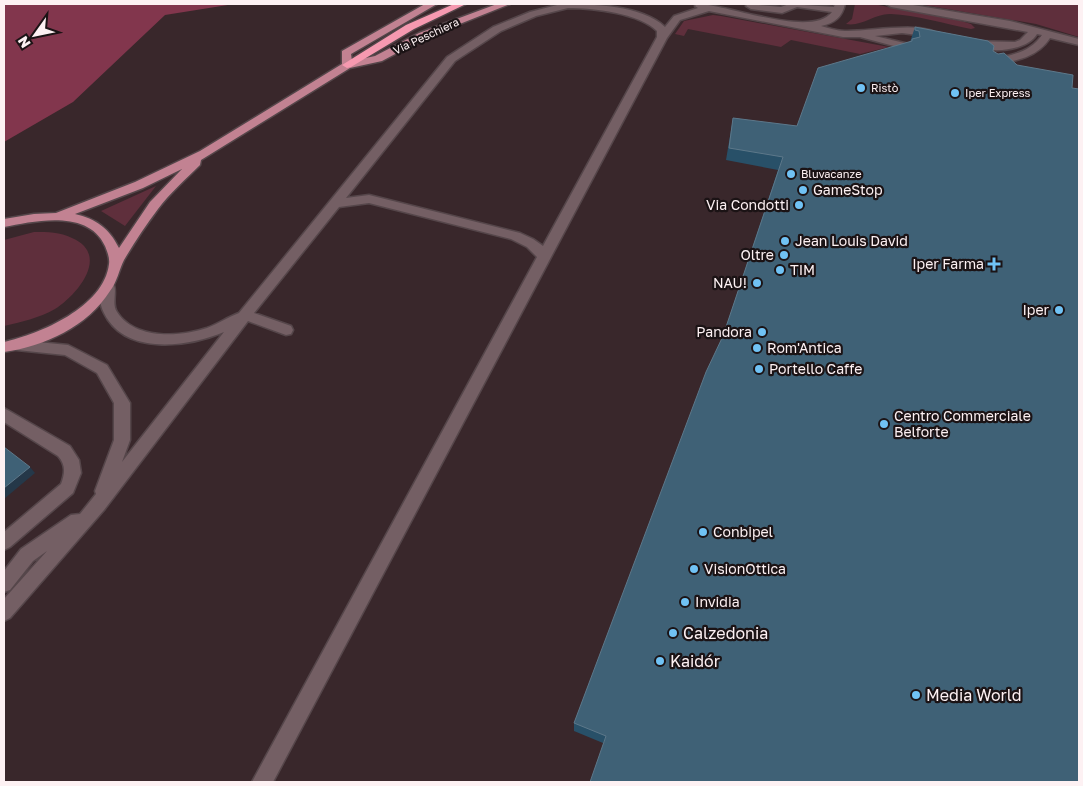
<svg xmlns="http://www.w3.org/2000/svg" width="1083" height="786" font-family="'Golos Text',sans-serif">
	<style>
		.green { fill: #5f2f3c }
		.forest { fill: #82364d }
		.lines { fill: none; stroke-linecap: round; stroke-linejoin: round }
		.lane-casing { stroke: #55464a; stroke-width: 3 }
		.primary-casing { stroke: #55464a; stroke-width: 3 }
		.highway-casing { stroke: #55464a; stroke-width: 3 }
		.lane { fill: #745f64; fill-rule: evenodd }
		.primary { fill: #c28292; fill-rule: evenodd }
		.highway { fill: #f699b0; fill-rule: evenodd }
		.wall { fill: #285068 }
		.shaded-wall { fill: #253849 }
		.building { fill: #3f6176; stroke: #5d788a }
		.poi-dot { fill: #70c2f4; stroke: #1b1315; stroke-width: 2 }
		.labels { text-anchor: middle; stroke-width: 4.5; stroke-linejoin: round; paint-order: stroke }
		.far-street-label { font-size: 11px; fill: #fdf1f3; stroke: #1b1315 }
		.far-poi-label { font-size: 11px; fill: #fdf1f3; stroke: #1b1315; text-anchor: start }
		.poi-label { font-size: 14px; fill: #fdf1f3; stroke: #1b1315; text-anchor: start }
		.near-poi-label { font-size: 16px; fill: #fdf1f3; stroke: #1b1315; text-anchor: start }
	</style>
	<rect width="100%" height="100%" fill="#39272b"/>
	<path class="green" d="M855 4H873L961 21 971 24 975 28 971 29C946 24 915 15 891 14 875 13 862 27 846 24L852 19Z
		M918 4H1079V37L1036 24Z
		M713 15 721 16 889 47 860 54 791 40 781 47 688 29 684 36 675 34 684 21Z
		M156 186 125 226 101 211Z
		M34 232C48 232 60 232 72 238 111 255 77 295 55 309 39 318 21 322 4 326V240Z"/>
	<path class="forest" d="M4 4H234L165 15 73 102 4 142Z"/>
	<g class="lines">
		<g class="lane-casing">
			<path id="lane" d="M561 4C592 4 642 5 665 27L674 16 698 8 695 6 697 4C727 4 812 39 832 12L797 7 782 13 751 9 746 6 748 4 781 7 789 4 834 7 835 4H845C842 17 835 23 821 26 829 28 837 31 845 31 866 32 923 21 938 34L933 37 902 33 875 36 913 45V49L909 50 860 37H843L709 11 680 20 667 38 273 782H252L537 257 527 247 511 239 369 203 339 207 254 313 291 326 293 330 291 334 286 335 248 321 104 510 10 618 4 621V599L47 551 33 561 10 590 4 592V571L21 549 71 515 80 514 96 494 95 491 114 440V403L97 373 65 355 17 350 12 349 10 345 12 341 17 340 68 345 107 365 130 403V440L122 462 224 332C188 347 125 356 104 313 99 304 98 291 103 283H113C118 291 111 303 117 312 135 340 180 337 207 328 218 324 228 317 239 313L447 57 493 27 530 12ZM568 8C593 8 639 13 657 31V37L543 246 533 239 520 233 369 195 346 198 455 61 501 31 536 16Z
				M886 4H907L1010 21 1079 39V45L1050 38C1037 58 1015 61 993 65L988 62 989 60C1009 55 1029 54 1042 35L1037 34C1027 52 984 55 970 43L971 41 1015 42 1020 40 1028 32 891 7Z
				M4 408 70 446 79 460 81 473 73 493 10 547 4 550V532L61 484C65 473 66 465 58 456L4 422Z"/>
		</g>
		<g class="primary-casing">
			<path id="primary" d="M425 4H437L351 54 352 61 375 56 419 33 497 4H510L427 37 382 61 350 68 201 160 200 165C186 179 170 193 158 209 146 225 134 243 124 260 119 270 117 282 110 291 87 327 45 346 4 352V342C40 334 104 307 109 264 110 258 107 251 105 246 88 209 35 221 4 227V219L34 214 56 213 135 182 200 151 342 64V51ZM182 169 150 202 119 248C109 228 96 219 75 214L143 188Z"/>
		</g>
		<g class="highway-casing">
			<path id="highway" d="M454 4H466L414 29 351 67 347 68 342 65 406 25Z"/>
		</g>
		<use href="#lane" class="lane"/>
		<use href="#primary" class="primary"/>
		<use href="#highway" class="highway"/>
	</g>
	<path class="wall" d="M915 27 988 41 603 743 574 731V723L723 336 778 170 726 160 733 118 797 126 910 42Z"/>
	<path class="shaded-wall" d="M30 467 35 473 4 499V488Z"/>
	<path class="building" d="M915 27 988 41 994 46 993 51 998 54 1004 53 1017 65 1073 75 1072 88 1079 89V782H590L606 736 574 723 706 372 723 336 783 157 729 148 733 118 797 126 818 68 912 41V39L920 37 919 31 915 30Z
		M4 447 30 467 4 488Z"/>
	<g class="poi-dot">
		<circle cx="861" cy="88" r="5"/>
		<circle cx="955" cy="93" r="5"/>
		<circle cx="791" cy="174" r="5"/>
		<circle cx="803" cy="190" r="5"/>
		<circle cx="799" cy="205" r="5"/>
		<circle cx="785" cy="241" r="5"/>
		<circle cx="784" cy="255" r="5"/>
		<path d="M991.5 256.5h5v5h5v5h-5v5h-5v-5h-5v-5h5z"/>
		<circle cx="780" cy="270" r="5"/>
		<circle cx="757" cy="283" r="5"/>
		<circle cx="1059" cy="310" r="5"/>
		<circle cx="762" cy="332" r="5"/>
		<circle cx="757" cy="348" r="5"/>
		<circle cx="759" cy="369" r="5"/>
		<circle cx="884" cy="424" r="5"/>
		<circle cx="703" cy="532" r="5"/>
		<circle cx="694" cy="569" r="5"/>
		<circle cx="685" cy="602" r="5"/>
		<circle cx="673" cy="633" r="5"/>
		<circle cx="660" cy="661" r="5"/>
		<circle cx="916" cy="695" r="5"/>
	</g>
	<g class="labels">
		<g class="far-street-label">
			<text transform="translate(426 36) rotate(-25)" y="4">Via Peschiera</text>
		</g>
		<g class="far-poi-label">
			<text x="871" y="92">Ristò</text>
			<text x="965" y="97">Iper Express</text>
			<text x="801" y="178">Bluvacanze</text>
		</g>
		<g class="poi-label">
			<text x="813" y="195">GameStop</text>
			<text x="789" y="210" text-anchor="end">Via Condotti</text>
			<text x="795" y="246">Jean Louis David</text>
			<text x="774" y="260" text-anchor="end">Oltre</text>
			<text x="984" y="269" text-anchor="end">Iper Farma</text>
			<text x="790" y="275">TIM</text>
			<text x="747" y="288" text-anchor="end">NAU!</text>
			<text x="1049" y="315" text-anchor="end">Iper</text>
			<text x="752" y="337" text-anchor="end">Pandora</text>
			<text x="767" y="353">Rom'Antica</text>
			<text x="769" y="374">Portello Caffe</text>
			<text x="894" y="421">Centro Commerciale<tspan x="894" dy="16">Belforte</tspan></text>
			<text x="713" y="537">Conbipel</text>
			<text x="704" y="574">VisionOttica</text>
			<text x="695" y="607">Invidia</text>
		</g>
		<g class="near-poi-label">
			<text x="683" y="639">Calzedonia</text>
			<text x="670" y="667">Kaidór</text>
			<text x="926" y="701">Media World</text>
		</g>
	</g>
	<rect width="1083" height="786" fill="none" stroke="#fdf1f3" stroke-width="10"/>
	<g transform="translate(35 35) rotate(237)" stroke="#1b1315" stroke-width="4" paint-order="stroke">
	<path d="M0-4L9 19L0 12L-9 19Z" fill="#fdf1f3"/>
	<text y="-8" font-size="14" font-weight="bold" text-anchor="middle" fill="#fdf1f3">N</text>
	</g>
</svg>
